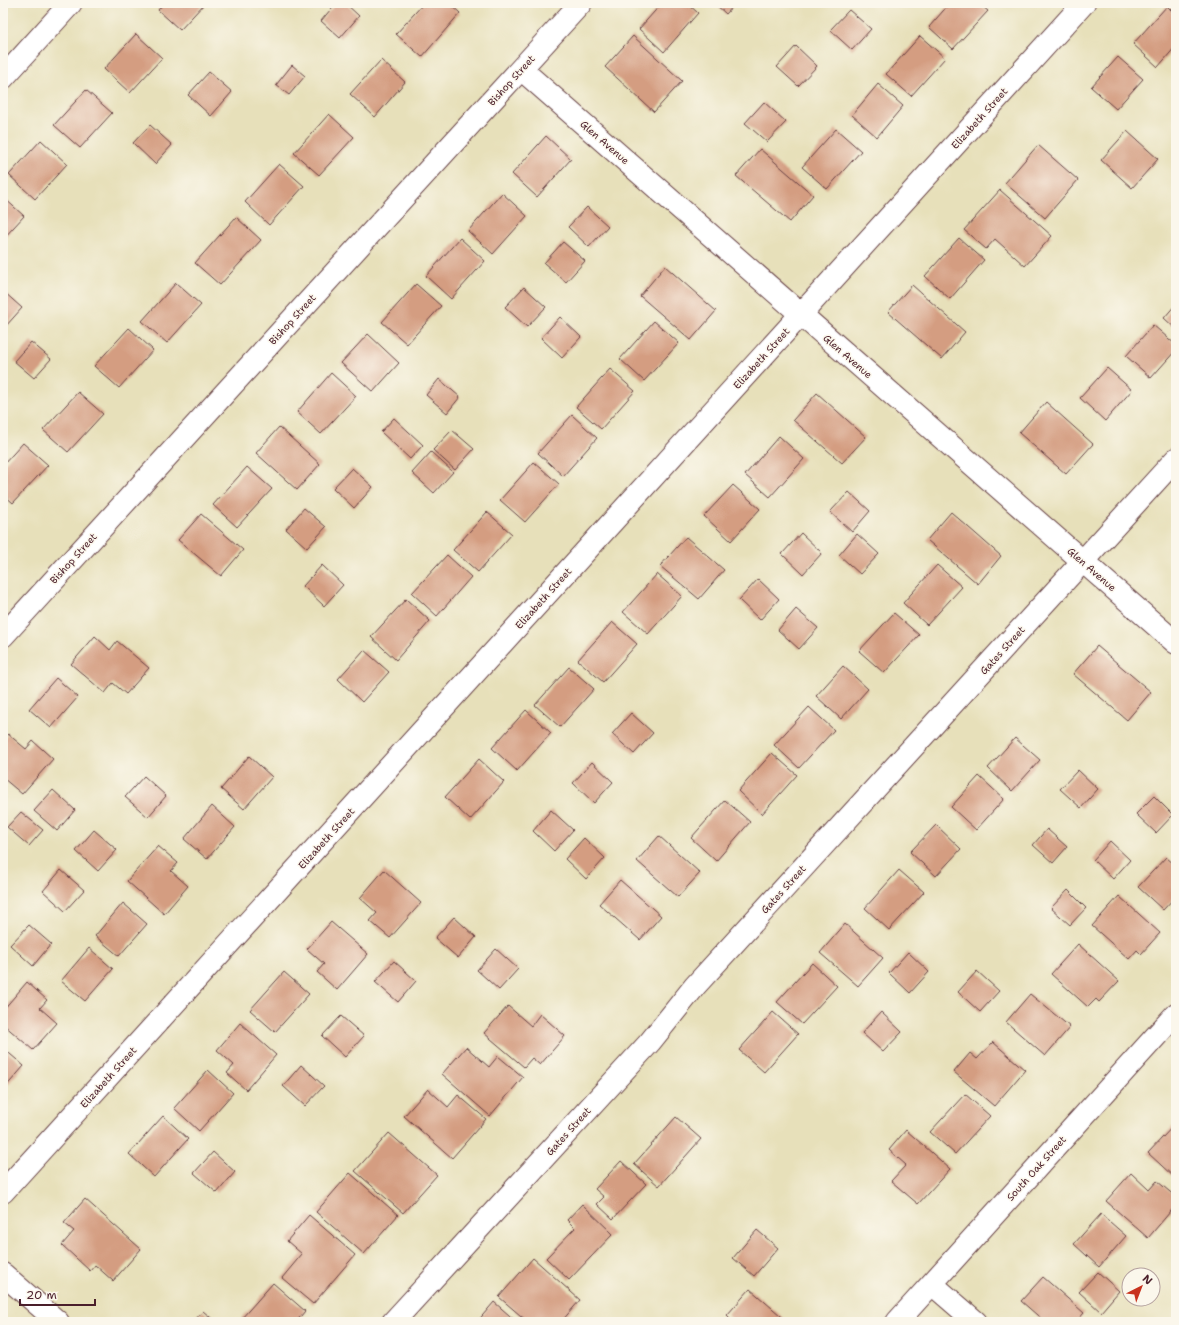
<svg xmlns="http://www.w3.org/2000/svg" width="1179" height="1325" font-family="'Shantell Sans',sans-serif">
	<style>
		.building { fill: #d49d81 }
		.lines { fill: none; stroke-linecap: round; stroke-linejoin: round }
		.minor-casing { stroke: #623c40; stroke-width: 24 }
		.minor { stroke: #fff; stroke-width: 22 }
		.labels { text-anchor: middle; stroke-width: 3; stroke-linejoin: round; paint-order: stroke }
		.street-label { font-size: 10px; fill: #4a1f2b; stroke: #fbf7ec }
	</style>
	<rect width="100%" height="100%" fill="#fbf7ec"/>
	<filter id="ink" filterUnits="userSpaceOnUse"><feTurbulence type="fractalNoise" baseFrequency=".025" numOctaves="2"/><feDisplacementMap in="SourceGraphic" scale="8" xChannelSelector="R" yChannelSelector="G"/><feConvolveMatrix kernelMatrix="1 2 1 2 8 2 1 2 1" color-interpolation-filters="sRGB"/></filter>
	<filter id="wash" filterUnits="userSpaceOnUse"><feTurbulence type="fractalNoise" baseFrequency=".012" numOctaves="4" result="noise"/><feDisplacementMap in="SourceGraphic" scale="16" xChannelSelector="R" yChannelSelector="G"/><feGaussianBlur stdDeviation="0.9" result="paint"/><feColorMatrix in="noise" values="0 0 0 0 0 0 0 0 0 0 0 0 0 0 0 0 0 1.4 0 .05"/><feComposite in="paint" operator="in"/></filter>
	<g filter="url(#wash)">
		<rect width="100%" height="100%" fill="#e7e0ba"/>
		<g id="blocks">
			<path class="building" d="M164 3H205L180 30 158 10Z
				M336 3H345L359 16 340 38 321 21Z
				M424 3H449L460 13 422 57 396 34Z
				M662 3H687L698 13 664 52 639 29Z
				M714 3H736L726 14Z
				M950 3H978L988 11 953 49 929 27Z
				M1167 6 1176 15V46L1158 67 1133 44Z
				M849 10 871 29 852 50 830 30Z
				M136 34 162 58 130 93 104 69Z
				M633 36 682 81 654 112 605 67Z
				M920 36 945 58 911 96 886 74Z
				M796 46 817 66 798 86 777 67Z
				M1118 57 1143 79 1116 109 1091 87Z
				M381 60 405 82 375 117 350 94Z
				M292 65 305 76 289 95 276 85Z
				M209 72 232 92 211 116 188 95Z
				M878 84 903 106 877 137 852 115Z
				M86 90 112 113 80 148 54 125Z
				M764 102 786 122 767 142 745 123Z
				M329 114 354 137 319 175 294 153Z
				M150 125 172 145 155 164 133 143Z
				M836 129 861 151 827 189 802 167Z
				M1127 131 1158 159 1132 188 1101 160Z
				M546 136 571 159 537 197 512 174Z
				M41 140 67 164 35 199 9 175Z
				M1038 145 1078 180 1045 218 1005 183Z
				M760 149 813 195 790 222 736 176Z
				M279 164 304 186 269 225 245 202Z
				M1000 190 1052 236 1025 266 995 239 986 249 964 230Z
				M502 193 527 216 493 254 468 231Z
				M3 197 24 216 3 239Z
				M587 207 608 226 589 247 568 227Z
				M236 217 261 240 220 285 195 263Z
				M460 238 485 261 451 299 426 276Z
				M959 238 984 260 950 299 925 276Z
				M563 242 585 261 566 282 544 263Z
				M665 266 716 311 691 340 640 296Z
				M176 283 201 305 167 343 142 321Z
				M416 284 441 306 407 344 382 322Z
				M912 285 965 332 942 359 888 312Z
				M524 287 546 307 527 327 505 307Z
				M3 291 22 308 5 327 3 326Z
				M1176 304V329L1164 318Z
				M560 317 581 337 562 358 541 338Z
				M654 321 679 343 644 381 620 359Z
				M1153 325 1176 345V350L1151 378 1126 356Z
				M129 328 153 350 119 388 94 366Z
				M368 334 399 363 373 392 341 363Z
				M31 342 51 359 34 378 14 361Z
				M1107 368 1132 390 1105 421 1080 398Z
				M610 369 635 391 601 429 576 407Z
				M331 373 356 396 321 434 297 412Z
				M439 379 460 397 447 413 426 395Z
				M78 392 103 414 68 452 43 430Z
				M817 393 866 437 842 463 793 420Z
				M1046 402 1093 444 1066 474 1019 433Z
				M572 415 597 438 563 476 538 453Z
				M394 418 423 445 410 459 381 432Z
				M279 427 320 464 297 490 256 453Z
				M452 430 474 449 455 470 433 450Z
				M779 436 804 459 770 497 745 475Z
				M23 443 48 465 13 503 3 494V465Z
				M431 452 453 472 434 493 412 473Z
				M534 462 559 484 525 522 500 500Z
				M247 467 272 489 237 527 213 505Z
				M352 468 373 487 354 508 333 488Z
				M733 485 760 509 731 541 704 516Z
				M849 492 870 511 852 532 830 512Z
				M304 508 326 527 307 548 286 529Z
				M487 512 512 534 478 572 453 550Z
				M951 512 1001 556 978 584 927 540Z
				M201 514 243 550 221 576 178 540Z
				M801 533 822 553 803 574 782 554Z
				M857 534 879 554 860 574 839 555Z
				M686 537 724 570 699 599 660 566Z
				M447 555 471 577 437 616 412 593Z
				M322 565 343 585 324 606 303 586Z
				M937 565 962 587 927 625 903 603Z
				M657 574 682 596 648 634 623 612Z
				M758 579 779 599 760 620 739 600Z
				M406 599 430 621 396 660 371 637Z
				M796 609 818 628 799 649 778 630Z
				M894 613 919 635 884 673 859 651Z
				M612 622 637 644 603 682 578 660Z
				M95 636 110 650 117 641 149 668 126 694 113 683 105 693 71 664Z
				M1097 646 1151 692 1127 720 1073 674Z
				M364 650 389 672 362 702 338 679Z
				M843 666 868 689 841 719 816 696Z
				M569 667 594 689 560 727 535 705Z
				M56 678 78 697 51 728 29 709Z
				M809 707 834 730 799 768 774 745Z
				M526 710 551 733 517 771 492 748Z
				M631 713 653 733 634 754 612 734Z
				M8 734 26 749 33 741 53 759 22 794 3 778V741Z
				M1015 738 1040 760 1012 791 988 768Z
				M772 753 797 775 762 814 738 791Z
				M249 756 272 777 244 809 221 789Z
				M479 759 504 782 470 820 445 797Z
				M592 762 613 782 594 803 573 783Z
				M1078 770 1098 789 1081 808 1060 789Z
				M144 776 166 796 148 817 125 797Z
				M979 776 1004 799 976 830 951 807Z
				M53 790 75 810 57 831 34 811Z
				M1154 796 1173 815 1156 833 1136 814Z
				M725 800 750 822 716 861 691 838Z
				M212 806 235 827 207 859 184 839Z
				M551 810 573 830 554 851 533 831Z
				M21 812 43 830 29 846 7 827Z
				M936 825 961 849 936 876 910 852Z
				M1047 829 1067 847 1053 863 1033 845Z
				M94 830 117 850 98 871 76 851Z
				M659 836 700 873 678 897 637 861Z
				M584 838 605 858 586 879 565 859Z
				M1110 841 1130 860 1113 879 1093 860Z
				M158 846 178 863 171 871 188 886 164 914 127 881Z
				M1166 857 1176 866V896L1163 910 1138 887Z
				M61 870 84 890 65 911 43 891Z
				M384 870 421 903 390 938 370 921 377 913 360 898Z
				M899 870 924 892 889 930 865 908Z
				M620 880 661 916 640 940 599 904Z
				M1068 890 1086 908 1070 925 1051 908Z
				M1119 896 1160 933 1141 954 1137 950 1129 959 1092 926Z
				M123 903 147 924 119 956 95 936Z
				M454 917 476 937 458 958 435 938Z
				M331 922 368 954 337 990 317 972 324 964 307 949Z
				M845 924 883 958 858 986 820 953Z
				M29 925 51 944 33 966 10 945Z
				M1078 944 1119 981 1099 1002 1096 999 1088 1007 1051 974Z
				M89 948 113 969 85 1001 61 981Z
				M496 949 518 969 499 990 477 970Z
				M908 952 929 972 910 993 889 973Z
				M394 961 416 981 398 1002 375 982Z
				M812 963 837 986 802 1024 777 1002Z
				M977 971 999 991 980 1012 958 992Z
				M284 972 309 994 275 1032 250 1010Z
				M27 982 47 1000 40 1008 57 1023 33 1050 3 1024V1010Z
				M1030 994 1070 1027 1045 1056 1006 1022Z
				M508 1006 531 1026 540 1014 565 1036 540 1065 532 1058 524 1067 484 1033Z
				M773 1012 798 1034 764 1072 739 1050Z
				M881 1012 902 1032 883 1052 862 1033Z
				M341 1016 364 1036 345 1057 322 1036Z
				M240 1023 276 1055 246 1090 227 1073 234 1065 217 1050Z
				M993 1042 1025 1070 994 1106 954 1072 970 1053 977 1059Z
				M466 1047 489 1067 498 1056 523 1077 490 1116 442 1074Z
				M3 1048 24 1066 3 1090Z
				M301 1065 324 1086 305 1106 283 1086Z
				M208 1070 233 1093 199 1131 174 1108Z
				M428 1089 448 1107 458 1095 486 1119 452 1158 404 1116Z
				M965 1094 990 1116 955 1154 930 1132Z
				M163 1116 188 1139 154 1177 129 1154Z
				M676 1117 701 1139 659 1186 634 1164Z
				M1176 1123V1177L1175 1178 1148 1153Z
				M906 1130 950 1169 918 1204 891 1181 906 1165 889 1150Z
				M389 1133 437 1175 403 1213 355 1171Z
				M213 1152 235 1172 217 1193 194 1173Z
				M621 1161 646 1184 613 1219 597 1204 604 1197 595 1189Z
				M350 1173 398 1215 364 1254 316 1212Z
				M1131 1173 1149 1190 1157 1181 1176 1197V1205L1148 1238 1106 1201Z
				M85 1199 141 1249 113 1281 95 1265 90 1271 62 1245 74 1231 64 1223Z
				M582 1204 613 1234 569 1280 546 1258 575 1228 567 1220Z
				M1101 1214 1126 1236 1099 1267 1074 1244Z
				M309 1215 355 1255 313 1304 282 1278 302 1254 287 1241Z
				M757 1230 778 1248 754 1276 733 1258Z
				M533 1258 580 1300 561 1322H528L499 1297Z
				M1098 1272 1119 1291 1101 1312 1079 1292Z
				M1043 1277 1084 1313 1076 1322H1045L1021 1301Z
				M273 1283 305 1311 296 1322H244L241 1319Z
				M750 1289 788 1322H734L727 1315Z
				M494 1302 517 1322H477Z
				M203 1311 216 1322H193Z"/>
		</g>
	</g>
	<g filter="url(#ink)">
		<use href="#blocks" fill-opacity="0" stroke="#623c40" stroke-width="1"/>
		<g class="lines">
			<g class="minor-casing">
				<path id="minor" d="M521 69 1176 643
					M3 78 71 3
					M3 636 581 3
					M3 1192 1084 3
					M3 1274 58 1322
					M932 1284 976 1322
					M393 1322 650 1042 695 986 1176 459
					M897 1322 1176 1014"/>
			</g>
			<use href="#minor" class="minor"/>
		</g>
	</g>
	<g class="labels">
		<g class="street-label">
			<text transform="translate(511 80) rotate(-48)" y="4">Bishop Street</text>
			<text transform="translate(979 118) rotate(-48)" y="4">Elizabeth Street</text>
			<text transform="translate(605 142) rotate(41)" y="4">Glen Avenue</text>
			<text transform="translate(292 319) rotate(-48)" y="4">Bishop Street</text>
			<text transform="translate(848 356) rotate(41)" y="4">Glen Avenue</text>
			<text transform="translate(761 358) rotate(-48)" y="4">Elizabeth Street</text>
			<text transform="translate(73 558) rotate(-48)" y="4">Bishop Street</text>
			<text transform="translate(1092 569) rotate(41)" y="4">Glen Avenue</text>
			<text transform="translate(543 598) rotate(-48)" y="4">Elizabeth Street</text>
			<text transform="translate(1002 650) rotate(-48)" y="4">Gates Street</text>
			<text transform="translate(326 838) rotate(-48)" y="4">Elizabeth Street</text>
			<text transform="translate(783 889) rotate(-48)" y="4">Gates Street</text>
			<text transform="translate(108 1077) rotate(-48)" y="4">Elizabeth Street</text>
			<text transform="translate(568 1131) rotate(-48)" y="4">Gates Street</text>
			<text transform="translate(1036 1168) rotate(-48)" y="4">South Oak Street</text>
		</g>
	</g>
	<rect width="1179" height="1325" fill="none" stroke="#fbf7ec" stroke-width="16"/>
	<g transform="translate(1141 1287) rotate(42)"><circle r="19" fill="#fbf7ec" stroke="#b4a19f"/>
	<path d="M0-3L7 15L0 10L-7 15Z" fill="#c8321e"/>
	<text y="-6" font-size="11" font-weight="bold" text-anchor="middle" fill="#4a1f2b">N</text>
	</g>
	<path d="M20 1299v6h75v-6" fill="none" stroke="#4a1f2b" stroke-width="2"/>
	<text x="26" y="1299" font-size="12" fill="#4a1f2b" stroke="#fbf7ec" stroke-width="3" paint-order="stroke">20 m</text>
</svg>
